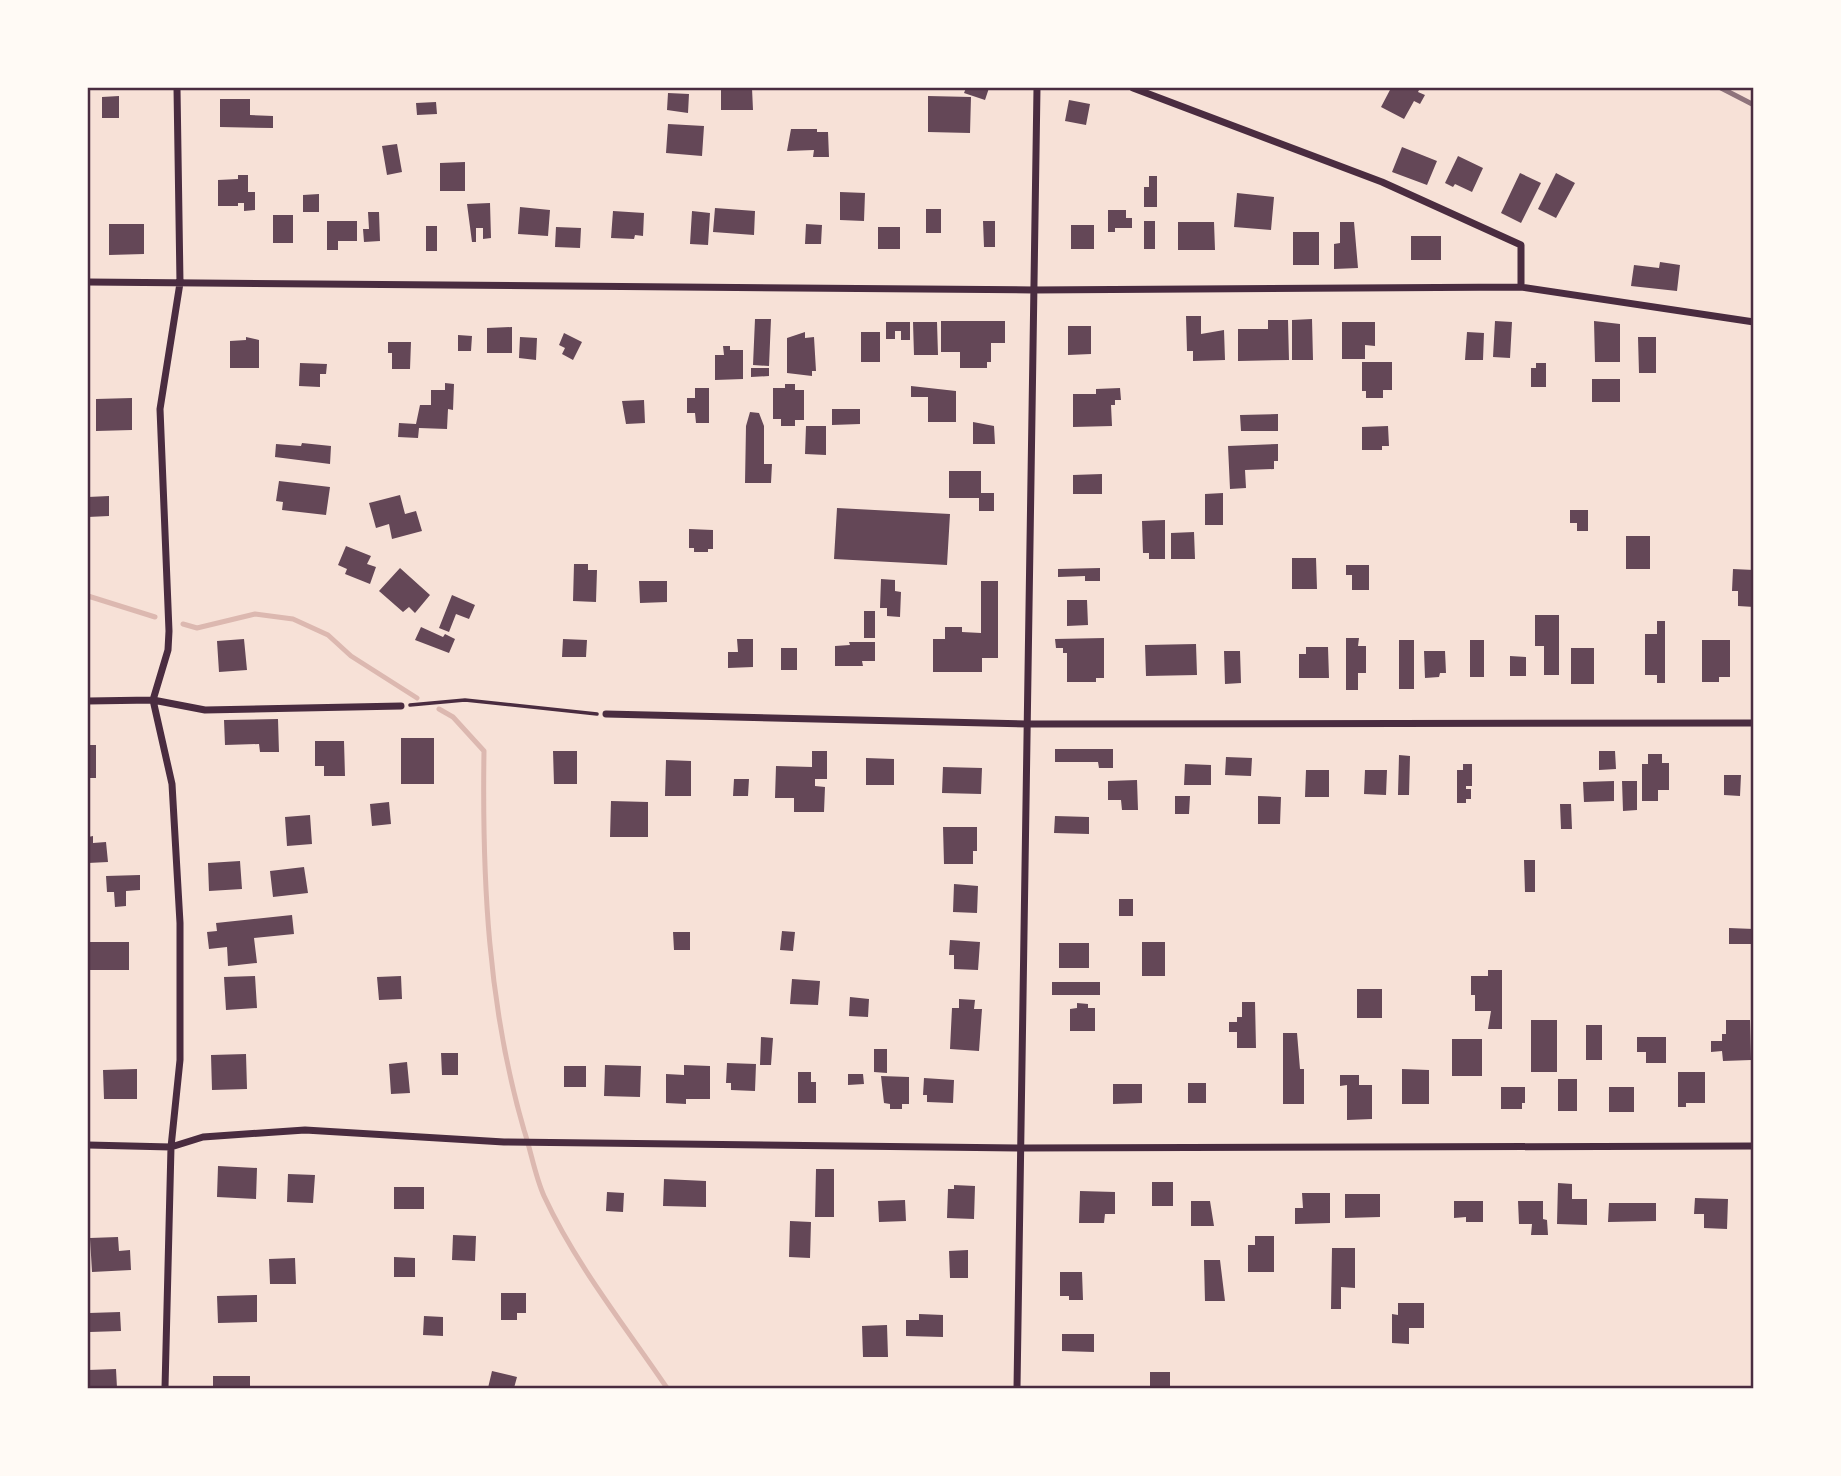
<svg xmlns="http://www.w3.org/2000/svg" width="1841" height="1476" font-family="'Golos Text',sans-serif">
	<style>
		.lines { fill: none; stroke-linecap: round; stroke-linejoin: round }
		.stream { stroke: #dcb8b0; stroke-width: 5 }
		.building { fill: #644757 }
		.path { stroke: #4a2c40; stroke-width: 3.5 }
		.minor { stroke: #4a2c40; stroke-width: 7 }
		.rail { stroke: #8f747c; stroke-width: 5 }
		.neatline { fill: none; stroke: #4a2c40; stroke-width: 2.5 }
	</style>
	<rect width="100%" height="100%" fill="#f7e1d7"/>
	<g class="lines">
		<path class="stream" d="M88 596 155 617
			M183 624 197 628 255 614 293 619 328 635 351 656 417 698
			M439 709 453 717 484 751C482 879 488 1007 524 1130 531 1151 535 1176 544 1196 576 1265 625 1326 667 1388"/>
	</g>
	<path class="building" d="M721 88H752L753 110H721Z
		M966 88H989L985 100 964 93Z
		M1391 88H1420L1418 92 1425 95 1420 104 1414 101 1404 119 1381 107Z
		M668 93 689 94 688 113 667 110Z
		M119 96V118H102V97Z
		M928 96 971 97 970 133 928 132Z
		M220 99H250V115L273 116V128L220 127Z
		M1069 100 1090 104 1086 125 1065 121Z
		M436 102 437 114 417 115 416 103Z
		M668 124 704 126 702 156 666 153Z
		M791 129H817V132H828L829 157H813L814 150 787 151Z
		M397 144 402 172 387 175 382 146Z
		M1402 147 1437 161 1427 185 1392 172Z
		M1458 156 1483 168 1472 192 1455 184 1453 187 1445 183Z
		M465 162V191H440V163Z
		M1520 173 1541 183 1521 223 1501 213Z
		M1556 173 1575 183 1556 218 1538 209Z
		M238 175H248V192H255V210L244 211V203H238V206H218V180L238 179Z
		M1149 176H1157V207H1144V187H1149Z
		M840 192 865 193 864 221 840 220Z
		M1237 193 1274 197 1271 230 1234 227Z
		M319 194V212H303V195Z
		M490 203 491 238 483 239V228H476V242H472L467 204Z
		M520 207 550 210 548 236 518 234Z
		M715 208 755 211 754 235 713 232Z
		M926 209H941V233H926Z
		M1108 210H1126V218H1132V228H1115V232H1108Z
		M613 211 644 213 643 236 635 235 634 239 611 238Z
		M692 211 710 213 708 245 690 244Z
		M368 212H379L380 241 364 242 363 229H369Z
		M273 215H293V243H273Z
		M327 221H357V241H338V250H327Z
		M983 221H995V247H984Z
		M1144 221H1155V249H1144Z
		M1178 222H1214L1215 250H1178Z
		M1340 222H1354L1358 268 1334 269V244L1340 243Z
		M109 224H144V254L109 255Z
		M806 224 822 225 821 244H805Z
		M1071 225H1094V249H1071Z
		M426 226H437V251H426Z
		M556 227 581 228 580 248 555 247Z
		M878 227H900V249H878Z
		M1293 232H1319V265H1293Z
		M1411 236H1441V260H1411Z
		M1660 262 1680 265 1677 291 1631 286 1634 265 1659 268Z
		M1186 316H1201V334L1224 330 1225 360 1193 361V351H1187Z
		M755 319H771L769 366 753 365Z
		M1312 319 1313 360H1292V320Z
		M1268 320H1288L1289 360 1238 361V329H1268Z
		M941 321H1005V343H991V362H987V368H960V352H941Z
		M1495 321 1512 322 1510 358 1493 357Z
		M1594 321 1620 324V362H1595Z
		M886 322H910V340H901V331H895V339H886Z
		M913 322H937L938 355H914Z
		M1342 322H1375V346L1365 345V359H1342Z
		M1068 326H1091V354L1068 355Z
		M512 327V353H487V328Z
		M805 332V338L814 337 816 371H812V376L787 373V338Z
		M861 332H880V362H861Z
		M1467 332 1484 333 1483 360H1465Z
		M564 333 582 342 573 360 562 354 565 348 559 345Z
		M458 335 472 336 471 351H458Z
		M246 337 259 340V368H230V341L246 340Z
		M520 337 537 338 536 360 519 358Z
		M1638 337H1656V373H1639Z
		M388 342H411L410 369H392V353H388Z
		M723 346H730V350H743V379L715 380V355H724Z
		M1362 362H1392V390H1383V398H1366V391H1362Z
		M300 363 327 364 326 374H320V387L299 386Z
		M1536 363H1546V387H1531V368H1536Z
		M751 368H769V376L751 377Z
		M1592 379H1620V402H1592Z
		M445 383 454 384 453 410 448 409 447 429 419 428 418 438 398 437 399 423 416 424 420 405H431V390H445Z
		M785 384H795V390H804V420H795V426H781V419H773V388H785Z
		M911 386 956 391V422H928V397H911Z
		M695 388H709V423H696L695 413H687V398H695Z
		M1120 388 1121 400H1115V405H1111L1112 426 1073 427V394H1096V389Z
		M132 398V430L96 431V399Z
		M644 400 645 423 626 424 622 401Z
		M832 409H860V424L832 425Z
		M750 412 759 413 764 426V464H772L771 483H745L746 426Z
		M1278 414V431H1241L1240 415Z
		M973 422 994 426 995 444H973Z
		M806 426H826V455L805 454Z
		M1388 426 1389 446H1382V450H1362V427Z
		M302 443 331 446 330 464 275 457 276 444 301 446Z
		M1278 444V461H1274V469L1245 470 1246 488 1230 489 1228 446Z
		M949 471H981V493H994V511H979V498H949Z
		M1102 474V494H1073V475Z
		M279 481 330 487 326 515 282 510 283 502 276 501Z
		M1223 493V525H1205V494Z
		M400 495 405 514 416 511 422 531 392 539 389 524 376 528 369 503Z
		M109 496V516L88 517V497Z
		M837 508 950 514 947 565 834 559Z
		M1570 510H1588V531H1577V523H1570Z
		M1165 520V559H1149V553H1143L1142 521Z
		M689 529 713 530V549H708V552H694V548H689Z
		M1194 532 1195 559H1171V533Z
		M1626 536H1650V569H1626Z
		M346 546 371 556 367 564 376 567 370 584 345 574 347 569 338 565Z
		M1292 558H1316L1317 589H1292Z
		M574 564H588V570H597L596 602 573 601Z
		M1346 565H1369V590H1352V575H1346Z
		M400 568 430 595 415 613 409 607 403 612 379 591Z
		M1100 568V581H1085V576L1058 577V569Z
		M1733 569 1754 570V607L1738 606V591H1732Z
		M881 579 895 580V591L901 592 900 617 887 616V608H880Z
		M639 581H667V602L640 603Z
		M981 581H998V658H982V672H933V639H945V627H962V632L981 633Z
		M452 595 475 605 469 619 456 614 449 632 439 628Z
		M1067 600H1087L1088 625 1067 626Z
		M864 611H875V638H864Z
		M1535 615H1559V675H1544V646H1535Z
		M1657 621H1665V683H1657V675H1645V634H1657Z
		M421 627 443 637 445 634 455 639 449 653 415 640Z
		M1104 638V678H1096V682H1067V653H1063V648H1056L1055 639Z
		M1346 638H1359L1358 646H1366V673H1358V690H1346Z
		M244 639 247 670 219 672 217 641Z
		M563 639 587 640 586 657H562Z
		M737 639H753V667L728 668V652H738Z
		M1399 640H1414V689H1399Z
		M1470 640H1484V677H1470Z
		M1702 640H1730V677H1719V682H1702Z
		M849 642H875V661H862L863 666H835V646L850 645Z
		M1196 644 1197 675 1146 676 1145 645Z
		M1306 647H1328L1329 678H1299V654H1306Z
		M781 648H797V670H781Z
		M1571 648H1594V684H1571Z
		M1224 651H1240L1241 683 1225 684Z
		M1424 651H1445L1446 673H1440L1439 677 1425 678Z
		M1510 656 1526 657V676H1510Z
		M278 719 279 752H260L259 744 225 745 224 720Z
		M401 738H434V784H401Z
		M315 741H344L345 776H324V766H315Z
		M88 745H96V778H88Z
		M1055 749H1113V768H1099L1098 762H1055Z
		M553 751H577V784H554Z
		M812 751H827V779H815V786L825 787 824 812H794V798H775L776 766 812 767Z
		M1599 751H1615L1616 769 1599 770Z
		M1648 754H1662V763H1669V790H1658V801H1642V764H1648Z
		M1399 755 1410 756 1409 795H1398Z
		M1226 757 1252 758 1251 776 1225 775Z
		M866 758 894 759V785H866Z
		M666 760 691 761V796H665Z
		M1185 764 1211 765V785H1184Z
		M1463 764H1472V786H1466V789H1471V799H1466V803H1457V770H1463Z
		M943 767 982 768 981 794 942 793Z
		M1306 770H1329V797H1305Z
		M1365 770H1387L1386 795 1364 794Z
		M1724 775H1741L1740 796 1724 795Z
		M734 779H749L748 796H733Z
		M1137 780 1138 810H1122L1121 800H1108V781Z
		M1614 781V801L1584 802 1583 782Z
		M1622 781H1637V810L1623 811Z
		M1175 796H1190L1189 814H1175Z
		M1258 796 1281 797 1280 824H1258Z
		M611 801 648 802V837H610Z
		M389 802 391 824 372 826 370 804Z
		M1560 804H1571L1572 829H1561Z
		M310 815 312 844 287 846 285 817Z
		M1055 816 1089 817V834L1054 833Z
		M943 827H977V851H973V864H944Z
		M93 836V843L106 842 108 862 88 863V837Z
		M1524 860H1535V892H1525Z
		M240 861 242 889 209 891 208 863Z
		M304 867 308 893 273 897 270 871Z
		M140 875V890L126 891V906L115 907 114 892H107L106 876Z
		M954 884 978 886 977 913 953 912Z
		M1119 899H1133V916H1119Z
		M292 915 294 934 254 938 257 963 228 966 227 947 209 949 207 932 217 931 216 923Z
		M1729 928 1754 929V944H1729Z
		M782 931 795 932 793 951 780 950Z
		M673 932H690V950H674Z
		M950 940 980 942 978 970 954 969V955H949Z
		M88 942H129V970H88Z
		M1142 942H1165V976H1142Z
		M1059 943H1089V968H1059Z
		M1488 970H1502V1029H1488L1491 1011H1475V995H1471V976H1488Z
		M255 976 257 1008 226 1010 224 977Z
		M401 976 402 999 379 1000 377 977Z
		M792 979 820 981 818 1005 790 1004Z
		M1052 982H1100V995H1052Z
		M1357 989H1382V1018H1357Z
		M850 997 869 999 868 1017 849 1016Z
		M959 999 975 1000 974 1009H982L979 1051 950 1049 952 1008H959Z
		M1242 1002H1255L1256 1048H1237V1032H1229V1022H1237V1017H1242Z
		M1077 1003 1088 1004V1008H1095V1031H1070V1009L1077 1008Z
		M1531 1020H1557V1072H1531Z
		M1726 1020H1750L1751 1060 1723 1061 1722 1051 1711 1052V1041H1722V1034H1726Z
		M1586 1025H1602V1060H1586Z
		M1283 1033H1297L1300 1069H1304V1104H1283Z
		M761 1037 773 1038 771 1065H760Z
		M1637 1037H1666V1063H1646V1052H1637Z
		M1452 1039H1482V1076H1452Z
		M874 1049H887V1073L874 1072Z
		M441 1053H458V1075H442Z
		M246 1054 247 1089 212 1090 211 1055Z
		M407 1062 410 1093 391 1094 389 1064Z
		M727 1063 756 1064 755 1091 731 1090V1083H726Z
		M605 1065 641 1066 640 1097 604 1096Z
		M684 1065 710 1066V1099H686V1104L666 1103V1074L684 1075Z
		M564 1066H586V1087H564Z
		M137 1069V1099H104L103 1070Z
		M1402 1069 1429 1070V1104H1402Z
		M798 1072H811V1082H816V1103H798Z
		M1678 1072H1705V1103H1686V1107H1678Z
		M848 1074H863L864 1084 848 1085Z
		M1340 1075H1359V1085H1372V1119L1347 1120V1085L1340 1086Z
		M881 1076 909 1077V1104H902V1109H890V1104L884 1103Z
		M924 1078 954 1080 953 1103 927 1102V1095H923Z
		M1558 1079H1577V1111H1558Z
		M1188 1083H1206V1103H1188Z
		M1113 1084H1142V1103L1113 1104Z
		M1501 1087H1525V1103H1522V1109H1501Z
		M1609 1087H1634V1112H1609Z
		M218 1166 257 1168 256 1199 217 1197Z
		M816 1169H834V1217H815Z
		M288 1174 315 1175 313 1203 287 1202Z
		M664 1179 706 1181V1207L663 1206Z
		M1152 1182H1173V1206H1152Z
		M1558 1183 1572 1184V1199H1587V1225L1557 1224Z
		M954 1185 975 1186 974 1219 947 1218 948 1189H954Z
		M394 1187H424V1209H394Z
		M1080 1191 1115 1192V1214H1105L1104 1223H1079Z
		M607 1192 624 1193 623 1212 606 1211Z
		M1302 1193H1330V1223L1295 1224V1208H1303Z
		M1345 1194H1380V1217L1345 1218Z
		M1695 1198 1728 1199 1727 1229 1704 1228V1214H1694Z
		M905 1200 906 1221 879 1222 878 1201Z
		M1191 1201H1210L1214 1226H1191Z
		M1454 1201H1483V1222H1466V1217L1454 1218Z
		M1518 1201H1543V1219L1547 1220 1548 1235H1531L1532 1224H1519Z
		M1609 1203H1656V1221L1608 1222Z
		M790 1221 811 1222 810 1258 789 1257Z
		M453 1235 476 1236 475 1261 452 1260Z
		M1255 1236H1274V1272H1248V1245H1255Z
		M118 1237 119 1251 130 1250 131 1270 92 1272 90 1238Z
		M1332 1248H1355V1288L1341 1287V1309H1331Z
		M968 1250V1278H950L949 1251Z
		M394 1257 415 1258V1277H394Z
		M295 1258 296 1284H270L269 1259Z
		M1204 1260H1220L1225 1301H1205Z
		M1060 1272H1082L1083 1300H1069V1296H1060Z
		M501 1293H526V1313H517V1320H501Z
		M257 1295V1322L218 1323 217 1296Z
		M1398 1303H1424V1328H1409V1344L1392 1343V1314L1398 1315Z
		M120 1312 121 1331 90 1332 89 1313Z
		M919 1314 943 1315V1337L906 1336V1320H919Z
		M424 1316 443 1317V1336L423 1335Z
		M887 1325 888 1357H863L862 1326Z
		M1062 1334H1094V1352L1062 1351Z
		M116 1369 117 1388H88V1370Z
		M492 1371 517 1377 514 1388H488Z
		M1150 1372H1170V1388H1150Z
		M213 1376H250V1388H213Z"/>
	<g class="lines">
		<path class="path" d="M410 705 465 700 597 714"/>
		<path class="minor" d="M1133 88 1382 182 1521 245V287
			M88 282 1033 290 1521 287 1754 322
			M88 701 153 700 205 710 401 706
			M606 714 1026 724 1754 723
			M88 1145 171 1147 203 1137 305 1130 504 1142 1023 1148 1754 1146
			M165 1388 171 1147 180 1060V923L172 784 153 700 168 650 169 631 160 409 180 283 177 88
			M1017 1388 1037 88"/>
		<path class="rail" d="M1721 88 1754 105"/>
	</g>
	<rect width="1841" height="1476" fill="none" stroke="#fffaf5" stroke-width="178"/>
	<rect x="89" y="89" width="1663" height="1298" class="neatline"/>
</svg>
